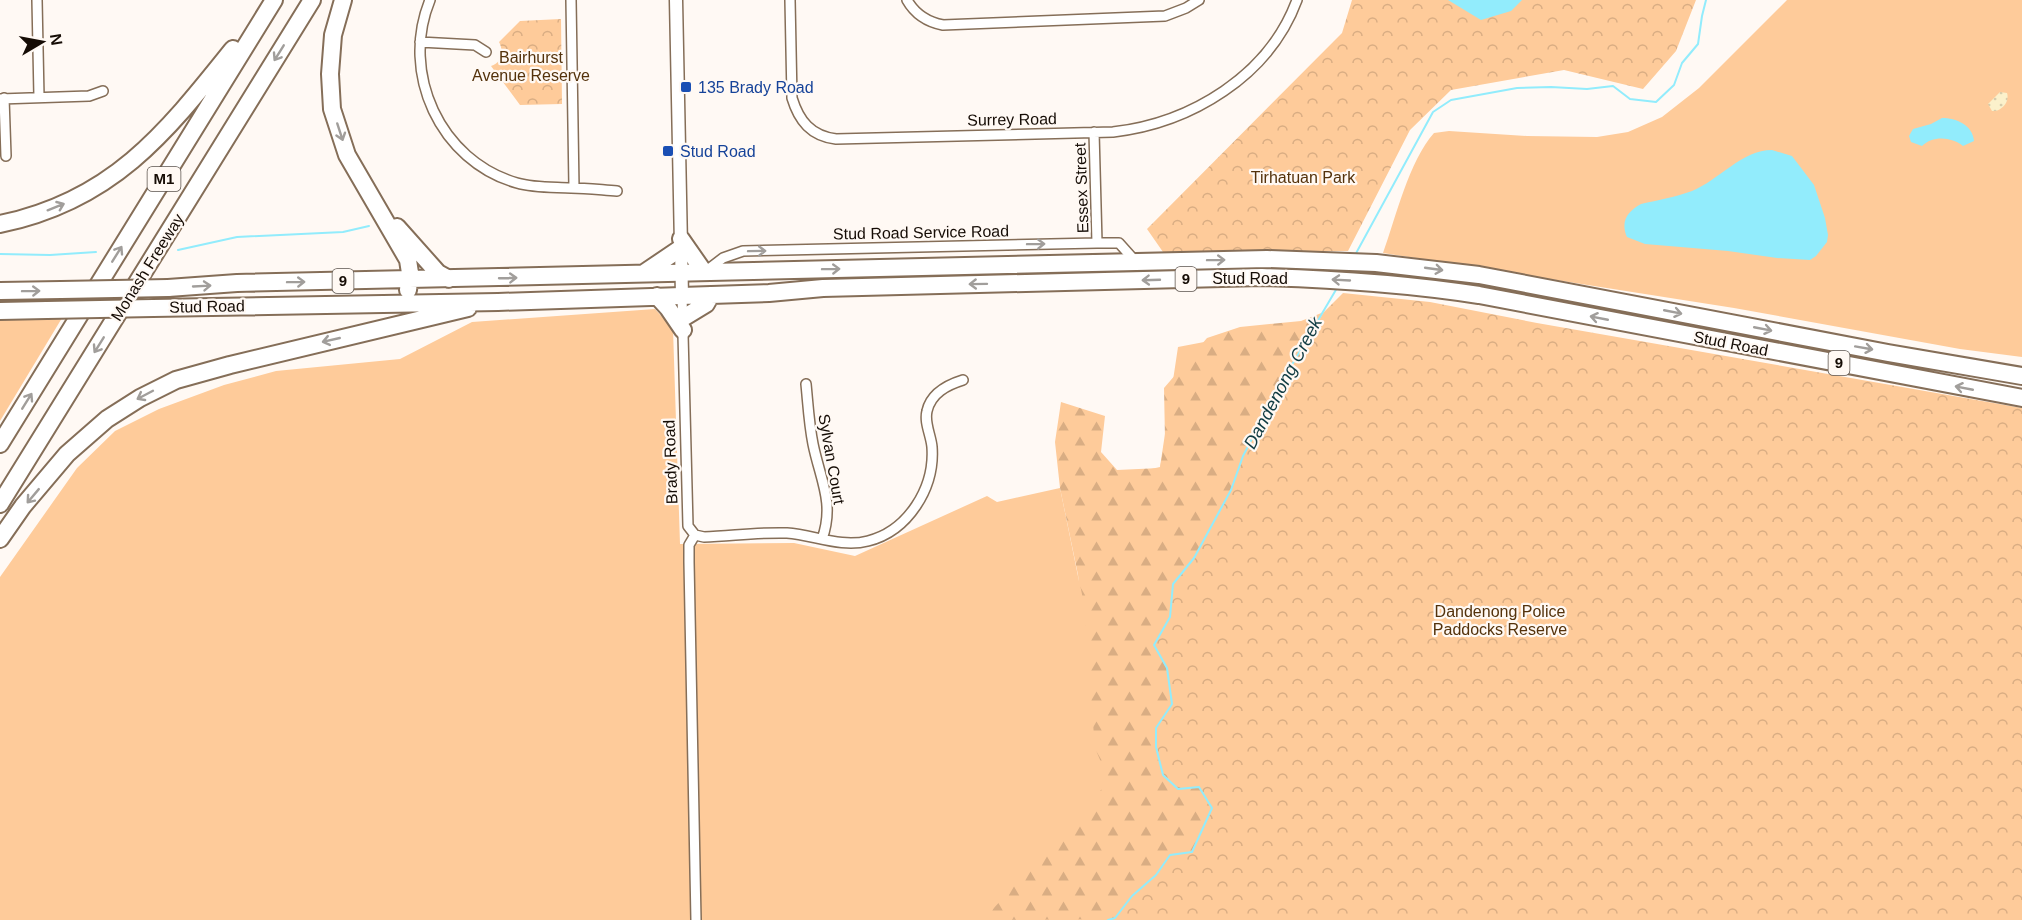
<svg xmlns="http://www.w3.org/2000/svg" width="2022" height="920" font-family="Helvetica,sans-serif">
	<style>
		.green { fill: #fecb9a }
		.forest { fill: url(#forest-firs) }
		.sand { fill: url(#sand-dots) }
		.park { fill: url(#park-crowns) }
		.water { fill: #92ecfc }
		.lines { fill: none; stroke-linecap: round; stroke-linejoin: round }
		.stream { stroke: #92ecfc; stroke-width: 2 }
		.street-casing { stroke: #856e58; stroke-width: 12 }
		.secondary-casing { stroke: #856e58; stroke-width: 15 }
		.highway-casing { stroke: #856e58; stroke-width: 20 }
		.street { stroke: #fff; stroke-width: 9 }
		.secondary { stroke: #fff; stroke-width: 12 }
		.highway { stroke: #fff; stroke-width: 16 }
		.highway-bridge-casing { stroke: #856e58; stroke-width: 20; stroke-linecap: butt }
		.highway-bridge { stroke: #fff; stroke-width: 16 }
		.oneway { stroke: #a19e9b }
		.transit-dot { fill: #1a4fb4; stroke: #fff9f4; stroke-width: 2 }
		.labels { text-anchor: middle; stroke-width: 4.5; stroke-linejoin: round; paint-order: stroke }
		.shield { fill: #fff9f4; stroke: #5b534d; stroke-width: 1.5 }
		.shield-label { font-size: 15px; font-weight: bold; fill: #150c05 }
		.park-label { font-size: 16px; fill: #54320b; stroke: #fff9f4 }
		.transit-label { font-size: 16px; fill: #164399; stroke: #fff9f4; text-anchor: start }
		.street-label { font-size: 16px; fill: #150c05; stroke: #fff9f4 }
		.water-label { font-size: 18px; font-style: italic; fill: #103b42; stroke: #fff9f4 }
	</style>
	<defs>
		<pattern id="forest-firs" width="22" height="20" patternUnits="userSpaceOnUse" patternTransform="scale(1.5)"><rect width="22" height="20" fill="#fecb9a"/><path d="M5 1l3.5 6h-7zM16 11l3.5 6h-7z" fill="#d9ad83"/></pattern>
		<pattern id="sand-dots" width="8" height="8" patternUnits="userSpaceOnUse" patternTransform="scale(1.5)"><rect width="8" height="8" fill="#fbf1cb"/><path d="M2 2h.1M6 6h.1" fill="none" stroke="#d6cdad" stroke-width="1.8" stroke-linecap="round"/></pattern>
		<pattern id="park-crowns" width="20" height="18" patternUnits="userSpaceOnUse" patternTransform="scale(1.5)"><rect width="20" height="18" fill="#fecb9a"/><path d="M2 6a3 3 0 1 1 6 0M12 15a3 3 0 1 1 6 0" fill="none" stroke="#d9ad83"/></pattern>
	</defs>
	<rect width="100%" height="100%" fill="#fff9f4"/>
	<path class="green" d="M1787 0H2022V357L1960 349 1734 308 1383 253C1396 217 1409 161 1434 133L1449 131 1527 136 1597 137 1628 132 1662 117 1699 88Z
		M655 309 673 329 680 544 794 543 855 556 987 496 997 502 1060 488 1079 581 1070 487 1160 467 1178 347 1288 326 1307 920H0V577L77 468 115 431 159 409 224 385 276 371 400 359 472 322Z
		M62 318 0 421V320Z"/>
	<path class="forest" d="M1324 312 1280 385 1243 456 1231 490 1194 558 1173 584 1170 617 1154 645 1167 668 1172 704 1156 728 1178 789 1199 787 1212 808 1192 852 1170 855C1154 879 1132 897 1114 919L986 920 993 909 1109 781 1095 748 1083 599 1060 488 1055 442 1061 402 1105 416 1101 452 1117 470 1160 468 1165 439 1164 388 1207 338 1240 327 1301 321Z"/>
	<path class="sand" d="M2000 92 2007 93C2010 102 2001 112 1992 111L1988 104Z"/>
	<path class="park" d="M1352 0H1696L1676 51 1643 89 1564 70 1451 90 1410 130 1348 251 1163 252 1147 229 1342 33Z
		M561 19 562 104 520 105 491 66C502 63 504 51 499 42L520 21Z
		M1343 293 1430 302 1537 323 2022 408V920H1108L1114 919 1132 896 1156 875 1170 855 1192 852 1211 809 1199 787 1178 789 1163 775 1156 747V728L1172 704 1167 668 1154 645 1170 617 1173 584 1194 558 1231 490 1243 456 1280 385 1324 312Z"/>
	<path class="water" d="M1448 0H1522L1511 11 1481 20Z
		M1942 118C1956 118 1973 125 1974 141L1963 146C1952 137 1933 135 1922 146L1911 142 1909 136 1913 129 1931 124Z
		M1772 150 1792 156 1814 185 1825 218 1828 235 1827 242 1816 256 1810 260 1777 258 1728 251 1645 244 1627 237C1620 221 1628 211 1641 204 1658 200 1676 197 1692 191 1719 180 1742 150 1772 150Z"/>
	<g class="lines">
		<path class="stream" d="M178 250 237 237 343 232 369 226
			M0 254 50 255 96 252
			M1354 257 1433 112 1451 100 1517 88 1551 87 1587 89 1613 86 1630 99 1656 102 1674 85 1682 63 1698 44 1702 16 1706 0
			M1108 920 1115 918 1132 896 1156 875 1170 855 1192 852 1212 808 1199 787 1178 789 1163 775 1156 747V728L1172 704 1167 668 1154 645 1170 617 1173 584 1194 558 1231 490 1243 456 1280 385 1337 288"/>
		<g class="street-casing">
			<path id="street" d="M37 0 39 97
				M430 0C400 73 440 161 517 183 534 188 553 187 571 188 586 188 602 190 617 191
				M571 0 574 188
				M790 0 792 98C799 121 811 136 836 139L1113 132C1191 123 1269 76 1297 0
				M907 0C915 14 927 22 943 25L1165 16 1186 8 1199 0
				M420 42 475 45 486 52
				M4 98 6 156
				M0 99 89 96 103 91
				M1094 132 1097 243
				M706 271 723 258 743 251 1097 243H1119L1136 262
				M682 296 688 526 695 535
				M806 384C808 404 809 424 813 444 820 479 835 503 822 539
				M695 535 689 545V562L696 920
				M695 535 704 537C732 536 759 532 787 533 814 535 841 548 868 541 908 531 935 488 932 447 931 435 924 423 927 411 931 393 947 385 963 380"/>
		</g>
		<g class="secondary-casing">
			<path id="secondary" d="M676 0 682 296"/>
		</g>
		<g class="highway-casing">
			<path id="highway" d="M343 0 333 35 330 74 332 109 347 155 408 260 410 273 408 290
				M0 224C112 201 165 134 233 49
				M397 227 438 273 449 279
				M681 239 704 272
				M644 273 681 248
				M168 288 237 283 1267 259 1376 263 1479 275 1888 353 2022 376
				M0 291 61 290
				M657 296 668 308 683 330
				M153 308 498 302 769 293 823 288 1262 277C1335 279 1407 284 1479 295L2022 398
				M0 311 47 310
				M683 318 706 304 711 295
				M0 444 274 0
				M0 504 312 0
				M0 539 23 506 67 454 107 419 140 398 176 380 230 365 468 308"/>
		</g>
		<use href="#street" class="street"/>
		<use href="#secondary" class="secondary"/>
		<use href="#highway" class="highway"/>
		<g class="highway-bridge-casing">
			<path id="highway-bridge" d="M61 290 168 288
				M47 310 153 308"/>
		</g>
		<use href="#highway-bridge" class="highway-bridge"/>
	</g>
	<defs><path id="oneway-shaft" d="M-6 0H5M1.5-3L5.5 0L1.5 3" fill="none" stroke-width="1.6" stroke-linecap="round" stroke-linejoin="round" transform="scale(1.5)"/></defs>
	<g class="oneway">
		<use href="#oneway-shaft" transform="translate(279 53) rotate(122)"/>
		<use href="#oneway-shaft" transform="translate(340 132) rotate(72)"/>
		<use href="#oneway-shaft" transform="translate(56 207) rotate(-22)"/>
		<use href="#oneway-shaft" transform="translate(1036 244) rotate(-1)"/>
		<use href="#oneway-shaft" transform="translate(757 251) rotate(-1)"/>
		<use href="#oneway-shaft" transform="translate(117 254) rotate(-58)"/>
		<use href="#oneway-shaft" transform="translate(1216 260) rotate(-1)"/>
		<use href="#oneway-shaft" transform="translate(831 269) rotate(-1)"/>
		<use href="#oneway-shaft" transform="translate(1434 269) rotate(8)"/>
		<use href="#oneway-shaft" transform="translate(508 278) rotate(-2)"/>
		<use href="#oneway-shaft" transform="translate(1151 280) rotate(178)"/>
		<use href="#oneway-shaft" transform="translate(1341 280) rotate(-177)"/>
		<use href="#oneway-shaft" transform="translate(296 282) rotate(-1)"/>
		<use href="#oneway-shaft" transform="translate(978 284) rotate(179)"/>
		<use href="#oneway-shaft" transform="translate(202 286) rotate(-3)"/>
		<use href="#oneway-shaft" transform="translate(31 291) rotate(-1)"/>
		<use href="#oneway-shaft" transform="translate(1673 312) rotate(11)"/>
		<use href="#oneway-shaft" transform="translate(1599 318) rotate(-169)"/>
		<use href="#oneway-shaft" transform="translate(1763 329) rotate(11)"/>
		<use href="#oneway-shaft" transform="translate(331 340) rotate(167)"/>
		<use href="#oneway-shaft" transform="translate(99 345) rotate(122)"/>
		<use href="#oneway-shaft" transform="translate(1864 348) rotate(10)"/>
		<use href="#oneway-shaft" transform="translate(1964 388) rotate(-169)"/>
		<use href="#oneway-shaft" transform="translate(145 395) rotate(152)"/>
		<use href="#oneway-shaft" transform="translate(27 401) rotate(-58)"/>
		<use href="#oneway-shaft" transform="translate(33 496) rotate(130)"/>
	</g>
	<g class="transit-dot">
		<rect x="680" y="81" width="12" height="12" rx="3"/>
		<rect x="662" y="145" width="12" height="12" rx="3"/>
	</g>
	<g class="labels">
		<g class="shield">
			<rect x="147.5" y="167" width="33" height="24" rx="4.5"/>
			<rect x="1175.5" y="267" width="21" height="24" rx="4.5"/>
			<rect x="332.5" y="269" width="21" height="24" rx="4.5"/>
			<rect x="1828.5" y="351" width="21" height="24" rx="4.5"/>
		</g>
		<g class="shield-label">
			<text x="164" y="184">M1</text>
			<text x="1186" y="284">9</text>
			<text x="343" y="286">9</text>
			<text x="1839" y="368">9</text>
		</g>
		<g class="park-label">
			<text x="531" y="63">Bairhurst<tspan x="531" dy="18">Avenue Reserve</tspan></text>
			<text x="1303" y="183">Tirhatuan Park</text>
			<text x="1500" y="617">Dandenong Police<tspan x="1500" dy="18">Paddocks Reserve</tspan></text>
		</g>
		<g class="transit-label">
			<text x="698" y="93">135 Brady Road</text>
			<text x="680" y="157">Stud Road</text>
		</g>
		<g class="street-label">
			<text transform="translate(1012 119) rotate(-1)" y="6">Surrey Road</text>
			<text transform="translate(1081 188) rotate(-92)" y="6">Essex Street</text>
			<text transform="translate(921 232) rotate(-1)" y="6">Stud Road Service Road</text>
			<text transform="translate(147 267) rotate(-58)" y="6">Monash Freeway</text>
			<text x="1250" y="284">Stud Road</text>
			<text transform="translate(207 306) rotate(-1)" y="6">Stud Road</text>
			<text transform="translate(1731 343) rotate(11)" y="6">Stud Road</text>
			<text transform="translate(832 459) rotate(80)" y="6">Sylvan Court</text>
			<text transform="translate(670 462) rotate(-92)" y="6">Brady Road</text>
		</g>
		<g class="water-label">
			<text transform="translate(1283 383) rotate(-62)" y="6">Dandenong Creek</text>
		</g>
	</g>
	<g transform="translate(42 42) rotate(80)" stroke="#fff9f4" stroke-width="4.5" paint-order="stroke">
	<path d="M0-4.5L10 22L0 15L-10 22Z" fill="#150c05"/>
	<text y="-9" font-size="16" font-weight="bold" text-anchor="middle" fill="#150c05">N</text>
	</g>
</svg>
